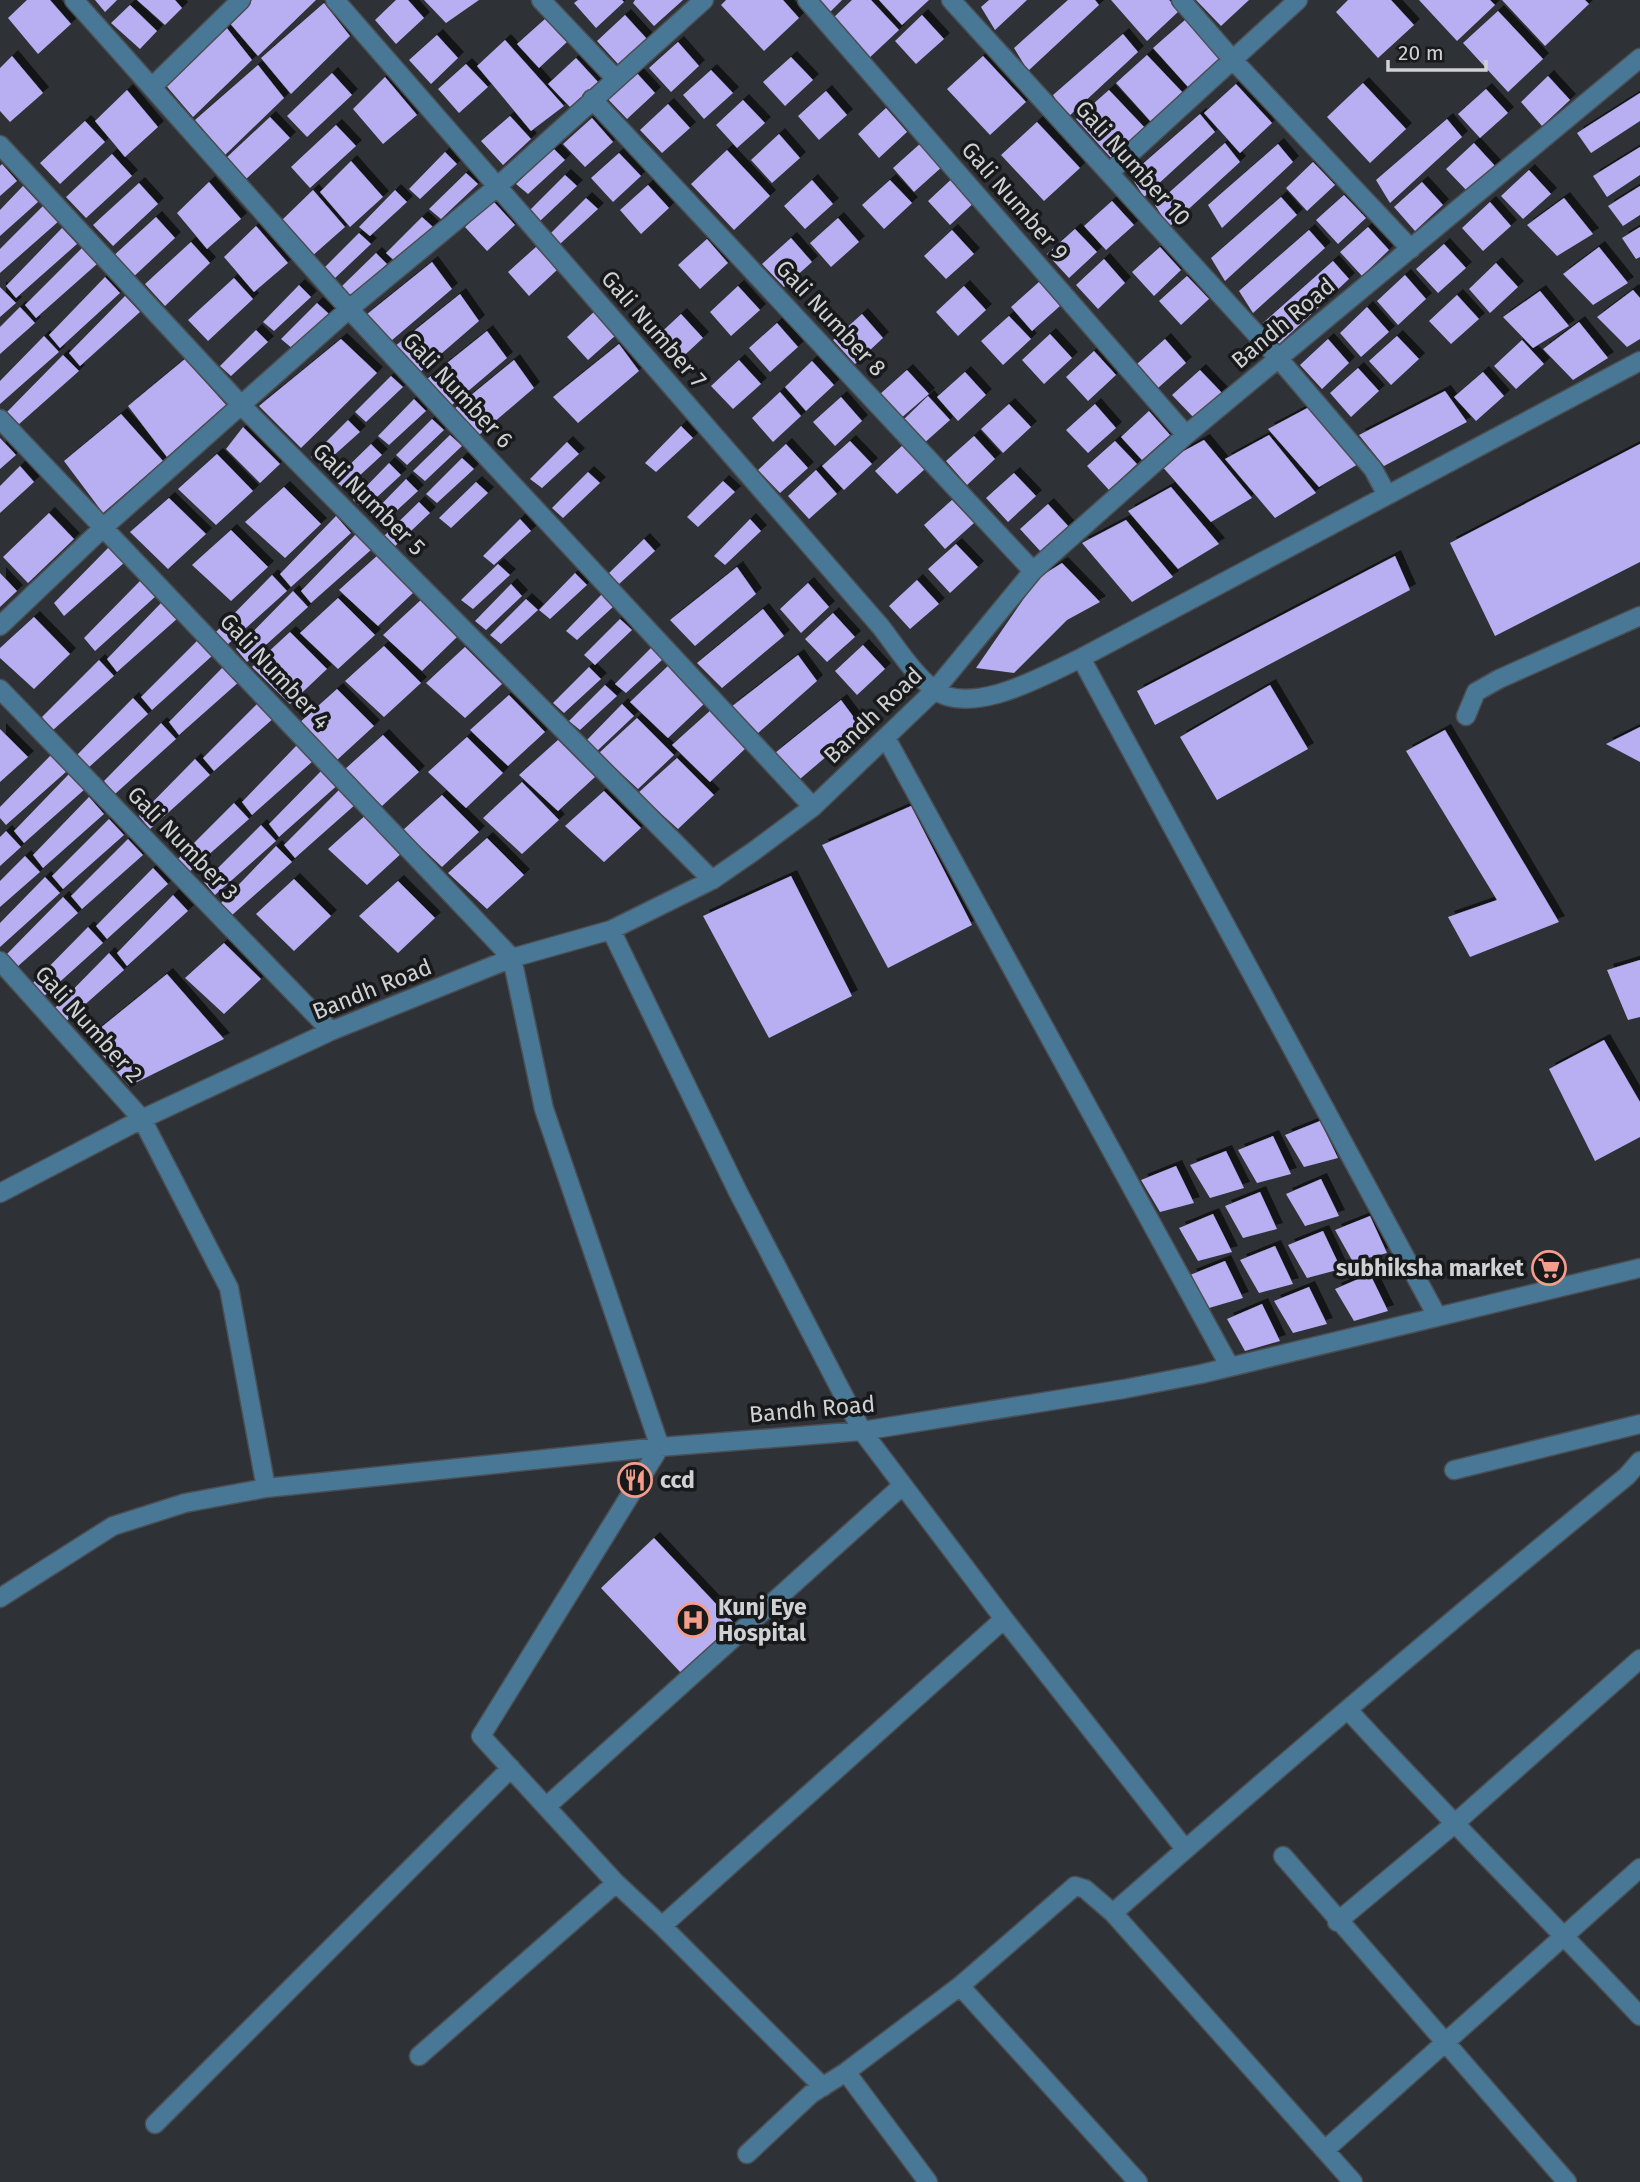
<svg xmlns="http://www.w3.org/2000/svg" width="1640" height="2182" font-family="'Fira Sans',sans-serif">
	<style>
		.building { fill: #b8aef2; filter: url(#shadow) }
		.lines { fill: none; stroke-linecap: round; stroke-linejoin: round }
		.minor-casing { stroke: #4b4e52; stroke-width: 21 }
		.minor { stroke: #497796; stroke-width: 18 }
		.labels { text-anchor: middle; stroke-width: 7; stroke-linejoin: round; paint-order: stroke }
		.street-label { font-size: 23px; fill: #cfd1d4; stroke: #18191b }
		.poi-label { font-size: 23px; font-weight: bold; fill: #cfd1d4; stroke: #18191b; text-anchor: start }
	</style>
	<defs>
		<filter id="shadow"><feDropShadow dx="6" dy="-6" stdDeviation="0" flood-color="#0009"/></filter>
	</defs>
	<rect width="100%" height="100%" fill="#2e3136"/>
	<path class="building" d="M27 0H50L71 24 38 54 8 18Z
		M95 0H117L105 12Z
		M137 0H175L182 8 165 25Z
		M252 0H316L258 56 228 21Z
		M396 0H408L424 18 396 44 375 20Z
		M424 0H479L446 23Z
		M578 0H622L624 2 596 28 574 3Z
		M635 0H683L654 26 633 3Z
		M726 0H783L799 18 764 51 721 5Z
		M815 0H842L828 14Z
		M852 0H871L899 30 867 60 831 20Z
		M879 0H929L902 25Z
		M989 0H1027L995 30 981 7Z
		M1068 0H1095L1099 5 1028 71 1014 48Z
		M1111 0H1169L1179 11 1147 41Z
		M1196 0H1249L1221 26Z
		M1348 0H1391L1414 25 1378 58 1336 12Z
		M1419 0H1490L1495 5 1457 41Z
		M1502 0H1585L1589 4 1545 46Z
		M324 3 350 36 291 94 261 58Z
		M130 5 157 31 140 49 111 23Z
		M1498 11 1543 59 1508 92 1463 43Z
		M625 15 647 39 618 64 597 41Z
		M922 15 944 39 916 64 895 41Z
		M545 19 567 42 539 68 517 44Z
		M1185 20 1221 59 1189 88 1153 48Z
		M226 27 252 60 193 117 163 82Z
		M1123 34 1138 52 1067 118 1053 95Z
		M437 35 458 58 431 84 409 60Z
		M505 40 564 106 531 131 477 66Z
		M678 42 699 66 671 92 649 68Z
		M1147 55 1184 94 1152 123 1116 83Z
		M12 56 43 93 10 122 0 111V68Z
		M983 56 1026 102 990 135 947 89Z
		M791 57 813 80 785 106 763 82Z
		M576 58 598 82 570 107 548 84Z
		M466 64 488 87 459 113 438 89Z
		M258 65 284 98 225 155 195 120Z
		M634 70 655 93 627 119 605 96Z
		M711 70 733 93 704 119 683 95Z
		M332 73 352 95 307 137 287 116Z
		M1548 76 1570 100 1542 126 1521 102Z
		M385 77 417 115 383 144 353 109Z
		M1363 83 1406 129 1370 163 1327 117Z
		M1236 84 1272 123 1240 153 1204 113Z
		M1486 89 1508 113 1480 138 1458 114Z
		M127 90 158 127 125 157 95 121Z
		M1109 90 1145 128 1112 159 1076 119Z
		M826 91 847 115 819 140 798 116Z
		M1640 93V121L1591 153 1577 133Z
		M743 100 765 123 737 148 716 125Z
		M668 104 690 128 662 153 640 130Z
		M886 108 907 132 879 158 858 134Z
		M1200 114 1215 132 1144 197 1130 175Z
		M510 116 531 139 503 165 481 141Z
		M270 117 290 138 245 180 225 159Z
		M592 118 613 142 585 167 563 144Z
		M1447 119 1462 137 1390 203 1376 180Z
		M85 121 105 142 60 184 40 163Z
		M1037 122 1080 168 1044 201 1001 155Z
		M336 125 356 146 310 188 291 167Z
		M779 134 800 158 772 183 751 160Z
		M921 143 943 166 914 192 893 168Z
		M1225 143 1240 162 1169 227 1155 205Z
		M1474 143 1496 167 1468 192 1446 169Z
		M1278 144 1293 162 1222 228 1208 205Z
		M1640 147V175L1607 197 1593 176Z
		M553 148 565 160 528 194 516 184Z
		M727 150 770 196 734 230 691 184Z
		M445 152 457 164 420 199 409 189Z
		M619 153 641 176 613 202 591 178Z
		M112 154 132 176 86 218 66 197Z
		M351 161 383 197 350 227 320 192Z
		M1313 162 1335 185 1307 211 1286 188Z
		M2 164 17 181 0 196V166Z
		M1529 170 1551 194 1523 219 1501 196Z
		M466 173 478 184 441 219 429 209Z
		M565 175 577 186 540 221 529 211Z
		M956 175 978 199 950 225 928 201Z
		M812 180 833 204 805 229 784 206Z
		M890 180 912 203 884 229 862 205Z
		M209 182 241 219 207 249 177 213Z
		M1422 182 1443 205 1415 231 1394 207Z
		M139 183 158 204 113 246 93 225Z
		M648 185 669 208 641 234 620 210Z
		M23 186 38 202 0 236V210Z
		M1640 186V215L1623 226 1608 206Z
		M313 190 345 227 311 257 281 221Z
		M395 190 407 202 370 236 359 227Z
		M1344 195 1366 218 1338 244 1316 220Z
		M1281 197 1297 215 1225 281 1211 258Z
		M586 198 598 209 560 244 550 234Z
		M1564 198 1593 234 1557 256 1527 225Z
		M493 201 515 225 487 251 465 227Z
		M1112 201 1134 225 1106 250 1084 226Z
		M1490 202 1511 226 1483 251 1462 228Z
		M44 205 59 221 0 273V249Z
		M156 217 175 238 130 280 110 259Z
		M422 217 434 228 397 263 386 253Z
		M838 218 859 242 831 267 810 243Z
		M256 226 288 263 254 292 224 257Z
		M1368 227 1389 250 1362 276 1340 252Z
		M1640 227V257L1636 259 1622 238Z
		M62 228 77 244 16 298 6 286Z
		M1075 229 1097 252 1069 278 1047 254Z
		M952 230 974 254 946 279 924 256Z
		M1309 230 1325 248 1253 313 1239 291Z
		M359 233 371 244 334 279 323 269Z
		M791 238 812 262 784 287 762 264Z
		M707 239 728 263 700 289 678 265Z
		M191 242 210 263 165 306 145 284Z
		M1444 244 1466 268 1438 293 1416 269Z
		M536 247 557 270 529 296 508 272Z
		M1160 247 1181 270 1154 296 1132 272Z
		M1599 247 1628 283 1593 305 1563 274Z
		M82 248 97 264 36 318 25 305Z
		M376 253 387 264 350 299 339 289Z
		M1104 259 1125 283 1098 309 1076 285Z
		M1333 261 1349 279 1278 345 1263 323Z
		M432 262 452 289 391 341 366 315Z
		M1496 263 1518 287 1490 313 1469 289Z
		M1405 275 1426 299 1398 325 1377 301Z
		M1187 276 1209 299 1181 325 1159 301Z
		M105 277 120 293 60 348 49 335Z
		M234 278 253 299 208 341 188 320Z
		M1039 282 1060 306 1032 331 1011 307Z
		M299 285 311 297 274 331 263 322Z
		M738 286 760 310 731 336 710 312Z
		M964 286 986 310 958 336 936 312Z
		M0 287 16 303 0 317Z
		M1633 290 1640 298V339L1627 347 1597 317Z
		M1540 291 1569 326 1533 348 1503 317Z
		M460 294 479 321 419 373 394 347Z
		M1457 295 1479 319 1451 344 1429 321Z
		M125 296 140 312 80 366 69 353Z
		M317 303 329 314 293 349 281 339Z
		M20 307 35 323 0 354V327Z
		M1367 307 1389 332 1361 357 1340 333Z
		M595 311 616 335 588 360 567 337Z
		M681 314 703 338 675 364 653 340Z
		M862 314 883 338 855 364 833 340Z
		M1009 316 1031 339 1003 365 981 341Z
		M1579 322 1608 358 1573 380 1543 349Z
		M777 323 798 347 770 372 749 348Z
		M256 330 268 342 231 376 220 366Z
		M487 331 507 358 446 410 421 384Z
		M1050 334 1072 358 1044 384 1022 360Z
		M44 336 59 352 0 404V381Z
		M1397 336 1419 359 1391 385 1369 361Z
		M341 339 377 373 301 448 259 406Z
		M1165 339 1186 363 1158 388 1137 364Z
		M1328 339 1349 363 1322 389 1300 365Z
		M1522 340 1544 364 1516 389 1494 366Z
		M619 344 639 371 578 423 553 397Z
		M1094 351 1116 375 1088 401 1066 377Z
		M63 355 79 371 18 425 7 412Z
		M185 359 226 405 167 457 128 406Z
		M514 360 534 388 473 440 448 414Z
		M739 360 761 384 733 409 711 386Z
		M812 361 834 385 806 411 785 387Z
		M1358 368 1379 391 1351 417 1330 393Z
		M907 370 929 394 900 419 879 395Z
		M1200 370 1222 393 1194 418 1172 395Z
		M965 372 986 395 958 421 937 397Z
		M1483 372 1504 396 1476 421 1454 397Z
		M391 376 403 387 366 422 355 412Z
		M1445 391 1467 422 1384 466 1359 435Z
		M780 392 801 416 773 442 752 418Z
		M928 396 950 420 922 445 901 422Z
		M841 397 862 421 835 446 813 422Z
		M414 399 426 411 389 445 378 436Z
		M1009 404 1031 427 1003 453 981 429Z
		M1095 404 1116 428 1088 453 1066 430Z
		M1313 405 1360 463 1319 487 1268 429Z
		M1149 411 1170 435 1142 460 1121 437Z
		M121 414 163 461 103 513 64 461Z
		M432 419 444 430 407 465 396 455Z
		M348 420 360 432 322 466 311 457Z
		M681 426 693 438 656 472 645 463Z
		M243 427 280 464 260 483 226 449Z
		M450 435 462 446 425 481 413 471Z
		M1269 435 1316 493 1275 518 1225 459Z
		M974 436 995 459 967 485 946 461Z
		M0 438 16 455 0 469Z
		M1204 440 1252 498 1211 522 1160 464Z
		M850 441 872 464 844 490 822 466Z
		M1115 441 1137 464 1109 490 1087 466Z
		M567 442 579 454 542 488 530 479Z
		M371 444 382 455 345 489 334 480Z
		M786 444 808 468 780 493 758 470Z
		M1640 444V562L1495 636 1450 543Z
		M903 445 925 469 897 494 875 471Z
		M217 454 253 491 216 525 178 489Z
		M462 458 474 469 437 503 426 494Z
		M389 463 401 475 364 509 353 500Z
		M20 466 34 482 0 513V486Z
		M816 470 837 494 809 519 788 496Z
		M588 472 600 483 563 518 552 508Z
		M1014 473 1036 496 1008 522 986 498Z
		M406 479 418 491 381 525 370 516Z
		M723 481 735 492 698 527 687 517Z
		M476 482 488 493 451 528 439 518Z
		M284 487 321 524 285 558 245 522Z
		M1171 487 1219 544 1178 569 1128 511Z
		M169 498 206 534 168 569 130 532Z
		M952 500 974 523 945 549 924 525Z
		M419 502 430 513 393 548 382 538Z
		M1048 504 1069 527 1042 553 1020 529Z
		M49 513 74 539 28 583 3 557Z
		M336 516 351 533 291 587 280 574Z
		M520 519 531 531 494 565 483 556Z
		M750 519 761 531 725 565 714 556Z
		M1126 520 1173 577 1132 602 1082 543Z
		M231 530 268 567 231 601 192 565Z
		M357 533 372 549 311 603 301 591Z
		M644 539 655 551 618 585 607 575Z
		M956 544 978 567 950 593 928 569Z
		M110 546 125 562 64 616 54 603Z
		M378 555 414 592 378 626 339 590Z
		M1395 556 1410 590 1155 725 1137 691Z
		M1062 563 1100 602 1067 620 1014 673 976 668 1038 578Z
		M498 564 510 575 473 609 461 600Z
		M737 567 756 594 695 646 670 620Z
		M0 573 17 591 0 607Z
		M575 573 587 585 550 619 539 610Z
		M272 575 287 591 227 645 216 632Z
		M141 580 156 596 95 651 84 638Z
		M917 580 939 604 910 629 889 606Z
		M808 583 829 607 801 633 780 609Z
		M511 584 522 596 486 630 475 621Z
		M293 591 308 607 247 662 236 649Z
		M602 594 614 606 577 640 566 631Z
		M338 598 375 635 338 669 300 633Z
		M422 599 458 636 422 671 383 635Z
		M526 599 538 610 501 644 490 635Z
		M163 601 178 618 117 672 107 659Z
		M763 609 784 636 722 688 697 663Z
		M833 613 855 637 827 662 805 639Z
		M34 617 70 654 34 689 0 658V648Z
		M620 619 632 630 595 665 584 655Z
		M290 632 327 669 290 704 252 667Z
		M198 640 212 656 152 710 141 697Z
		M863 645 885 669 857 695 835 671Z
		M384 646 421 683 384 717 345 681Z
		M465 647 502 684 465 718 426 683Z
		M651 648 663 659 626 693 615 684Z
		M798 655 817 681 757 734 731 707Z
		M99 660 114 676 53 730 42 717Z
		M225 665 240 681 179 735 169 722Z
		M668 666 705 703 668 738 630 702Z
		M589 667 601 679 564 713 553 703Z
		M605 685 617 696 580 730 569 721Z
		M1270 685 1308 749 1217 800 1180 737Z
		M337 689 374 726 337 760 298 724Z
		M509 695 545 732 508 766 470 730Z
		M133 698 148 714 88 768 77 755Z
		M841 700 861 727 800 779 775 753Z
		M260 701 275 717 214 771 203 758Z
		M622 704 634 716 597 751 586 741Z
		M711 710 747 747 710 782 672 745Z
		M637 718 674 755 638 789 599 753Z
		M161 723 176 739 115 794 104 781Z
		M1640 727V762L1606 744Z
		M0 729 28 757 0 782Z
		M1445 730 1559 922 1470 957 1448 917 1497 900 1406 751Z
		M383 735 419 772 382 806 344 770Z
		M467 737 503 773 466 808 428 772Z
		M558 740 595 777 558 811 519 775Z
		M298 744 313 761 252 815 242 802Z
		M52 754 67 771 6 825 0 818V807Z
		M677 758 714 795 678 829 638 793Z
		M195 759 210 775 150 829 139 816Z
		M325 767 340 783 279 837 269 824Z
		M70 773 85 789 24 843 14 831Z
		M522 782 559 820 522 854 483 818Z
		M341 788 356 804 295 858 284 845Z
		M604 791 641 828 604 862 565 826Z
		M442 795 479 832 442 867 403 830Z
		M89 797 104 814 43 868 33 855Z
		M234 803 249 819 188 873 177 860Z
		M911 806 972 925 888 968 822 845Z
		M367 814 404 851 367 885 328 849Z
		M109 819 124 835 63 889 52 876Z
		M261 825 276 841 215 895 204 882Z
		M6 831 21 847 0 866V837Z
		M487 838 524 875 487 909 448 873Z
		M128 839 143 855 82 909 71 896Z
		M276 846 292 862 231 916 220 904Z
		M25 856 40 872 0 907V881Z
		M153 868 168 884 107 939 96 926Z
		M791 876 852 996 769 1038 703 916Z
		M45 877 60 893 0 947V923Z
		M294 879 331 916 294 951 256 914Z
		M398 881 435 918 398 953 359 916Z
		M173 895 188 911 127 966 117 953Z
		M63 897 78 913 17 967 7 954Z
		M88 927 103 943 43 997 32 984Z
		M224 943 261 979 224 1014 185 978Z
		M109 953 124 970 63 1024 52 1011Z
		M1640 960V1017L1628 1020 1607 970Z
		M167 974 224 1039 129 1086 88 1038Z
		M1604 1040 1640 1102V1137L1595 1161 1549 1069Z
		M1320 1121 1338 1158 1304 1167 1285 1135Z
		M1273 1136 1291 1174 1257 1183 1238 1150Z
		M1226 1151 1244 1188 1210 1198 1190 1165Z
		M1176 1166 1194 1203 1160 1212 1141 1180Z
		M1321 1179 1339 1216 1305 1226 1286 1194Z
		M1260 1192 1277 1229 1243 1238 1225 1206Z
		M1213 1214 1232 1252 1198 1261 1179 1228Z
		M1370 1216 1387 1253 1353 1262 1335 1230Z
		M1323 1231 1341 1269 1307 1278 1288 1245Z
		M1275 1246 1293 1284 1259 1293 1240 1260Z
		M1225 1261 1243 1298 1209 1308 1190 1275Z
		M1370 1274 1388 1311 1354 1321 1335 1289Z
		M1309 1287 1327 1324 1293 1333 1274 1301Z
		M1262 1304 1280 1341 1245 1351 1227 1319Z
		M654 1538 734 1623 681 1673 601 1588Z"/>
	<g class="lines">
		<g class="minor-casing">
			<path id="minor" d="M74 0 349 309 813 807
				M335 0 881 627C897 648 912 672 933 689 971 718 1045 675 1081 658L1640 361
				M541 0 616 79
				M807 0 1186 435
				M951 0 1279 359 1373 469 1387 495
				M1181 0 1232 59 1411 249
				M153 86 241 0
				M592 99 1033 571
				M0 145 242 406 712 880
				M1109 173 1298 0
				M0 419 512 958 544 1109 660 1447 481 1736 616 1883 662 1926 823 2087
				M0 626 105 526 349 309 498 186 704 0
				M1081 658 1437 1316
				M0 689 331 1031
				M1466 716 1476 692 1499 679 1640 616
				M886 738 1230 1367
				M611 930 737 1190 862 1431 1004 1619 1185 1849
				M0 961 142 1119 229 1288 266 1488
				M0 1193 142 1119 331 1031 512 958 611 930 712 880 754 851 813 807 935 690 1033 571 1186 435 1640 58
				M1454 1470 1640 1424
				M0 1598 113 1526 185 1503 266 1488 660 1447 862 1431 1124 1389 1201 1374 1640 1268
				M1349 1711C1444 1815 1544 1914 1640 2016
				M547 1806 902 1486
				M1283 1856 1567 2182
				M1113 1913C1282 1764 1453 1618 1627 1476L1640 1461
				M1337 1922 1453 1825 1640 1659
				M662 1926 1004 1619
				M960 1986 1138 2182
				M419 2056 616 1883
				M846 2072 928 2182
				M155 2124 511 1768
				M1325 2150 1640 1868
				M747 2154 811 2094 846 2072 960 1986 1075 1886 1085 1889 1113 1913 1353 2182"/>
		</g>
		<use href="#minor" class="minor"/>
	</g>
	<defs>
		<g id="supermarket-ring" transform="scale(1.75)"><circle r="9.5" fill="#18191b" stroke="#f49d8b" stroke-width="1.5"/><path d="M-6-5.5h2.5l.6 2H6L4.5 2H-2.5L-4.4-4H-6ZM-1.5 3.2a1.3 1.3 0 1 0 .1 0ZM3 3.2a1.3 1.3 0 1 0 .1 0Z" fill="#f49d8b"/></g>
		<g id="restaurant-ring" transform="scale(1.75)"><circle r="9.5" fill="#18191b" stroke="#f49d8b" stroke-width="1.5"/><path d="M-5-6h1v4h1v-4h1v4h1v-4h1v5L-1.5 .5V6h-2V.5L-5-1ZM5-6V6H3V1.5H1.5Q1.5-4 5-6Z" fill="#f49d8b"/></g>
		<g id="hospital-ring" transform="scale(1.75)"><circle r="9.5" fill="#18191b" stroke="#f49d8b" stroke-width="1.5"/><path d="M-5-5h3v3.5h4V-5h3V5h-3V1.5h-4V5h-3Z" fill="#f49d8b"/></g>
	</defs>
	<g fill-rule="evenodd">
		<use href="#supermarket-ring" x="1549" y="1268"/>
		<use href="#restaurant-ring" x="635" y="1480"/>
		<use href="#hospital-ring" x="693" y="1620"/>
	</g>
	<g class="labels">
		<g class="street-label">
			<text transform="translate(1133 163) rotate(48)" y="8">Gali Number 10</text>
			<text transform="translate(1015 201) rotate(49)" y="8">Gali Number 9</text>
			<text transform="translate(831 318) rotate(47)" y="8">Gali Number 8</text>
			<text transform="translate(1283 323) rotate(-40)" y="8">Bandh Road</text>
			<text transform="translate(654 329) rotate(49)" y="8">Gali Number 7</text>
			<text transform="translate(458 390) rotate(47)" y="8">Gali Number 6</text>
			<text transform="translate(369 499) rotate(45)" y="8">Gali Number 5</text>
			<text transform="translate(275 671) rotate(47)" y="8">Gali Number 4</text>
			<text transform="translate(873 715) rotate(-44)" y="8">Bandh Road</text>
			<text transform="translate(183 843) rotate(46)" y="8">Gali Number 3</text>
			<text transform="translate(372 989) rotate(-22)" y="8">Bandh Road</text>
			<text transform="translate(89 1024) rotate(48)" y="8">Gali Number 2</text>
			<text transform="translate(812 1409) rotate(-5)" y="8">Bandh Road</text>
		</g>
		<g class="poi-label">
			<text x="1524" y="1276" text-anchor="end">subhiksha market</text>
			<text x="660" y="1488">ccd</text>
			<text x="718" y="1615">Kunj Eye<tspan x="718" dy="26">Hospital</tspan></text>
		</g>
	</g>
	<path d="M1388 60v10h98v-10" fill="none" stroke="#cfd1d4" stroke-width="3.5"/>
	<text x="1398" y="60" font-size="21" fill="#cfd1d4" stroke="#18191b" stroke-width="5" paint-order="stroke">20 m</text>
</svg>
